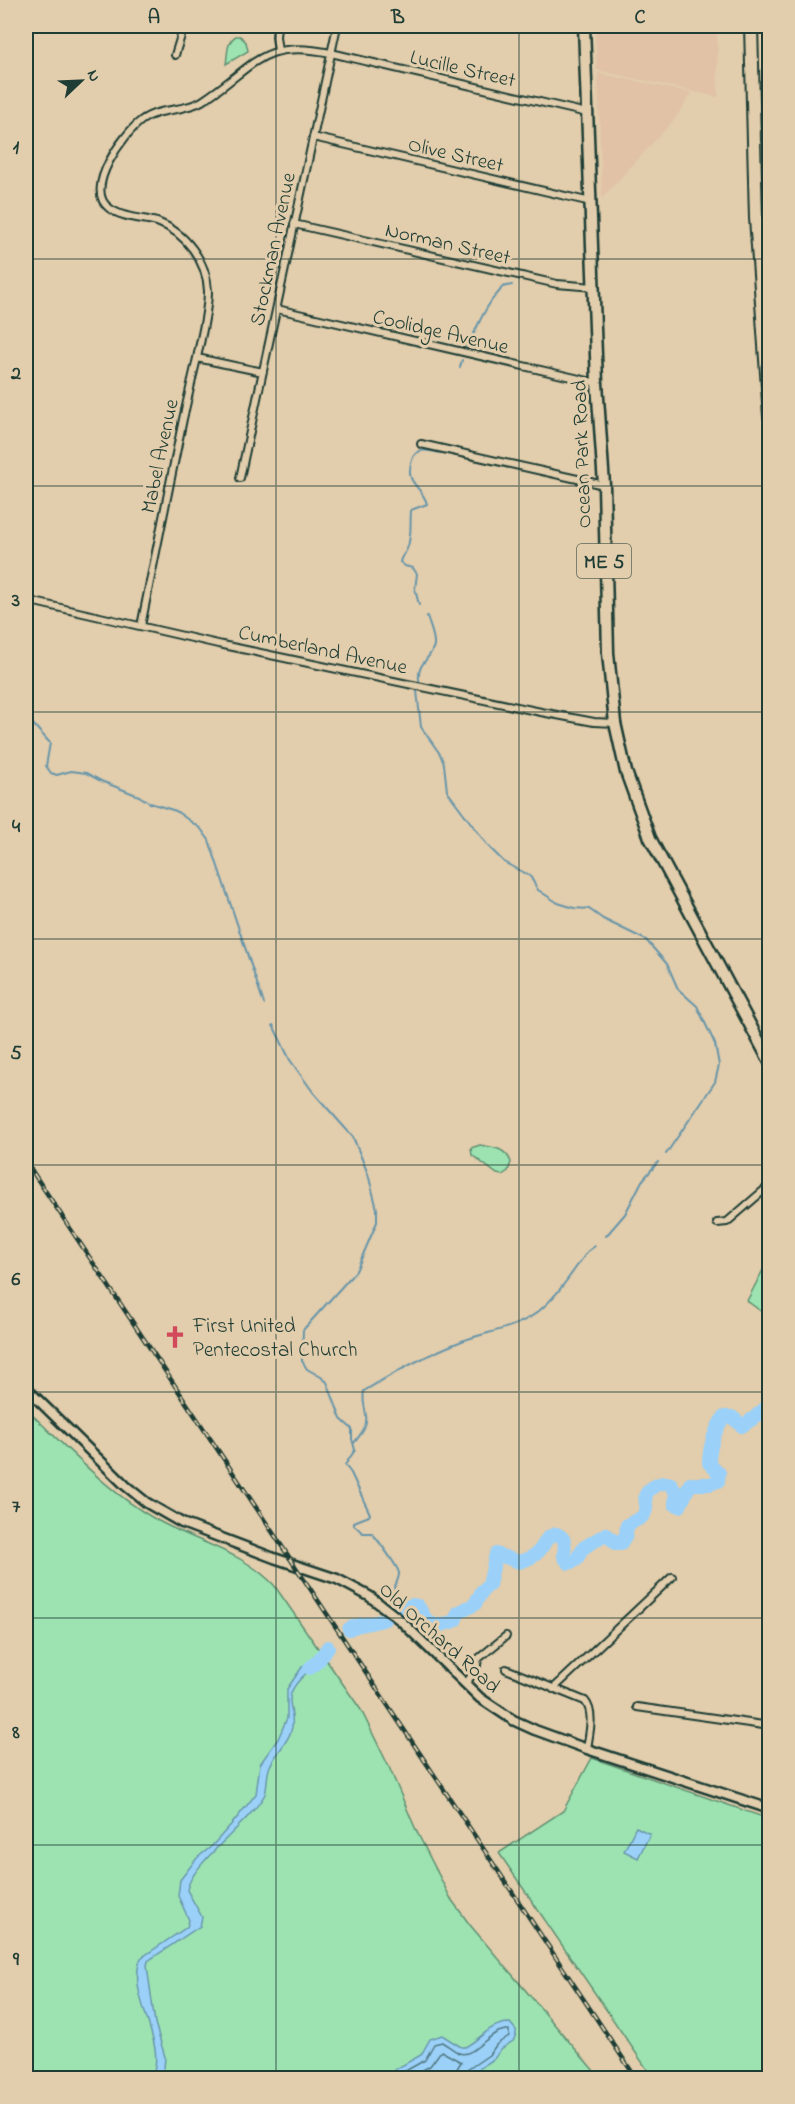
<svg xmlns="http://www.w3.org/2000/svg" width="795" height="2104" font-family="'Indie Flower',sans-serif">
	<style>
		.built { fill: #e1c2a6 }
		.green { fill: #9ce3b1; stroke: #5e9072; stroke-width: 1.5 }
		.water { fill: #9bd1f9; stroke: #6996aa; stroke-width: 1.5 }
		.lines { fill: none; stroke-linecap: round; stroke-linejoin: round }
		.shore { stroke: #517883; stroke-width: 1.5 }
		.stream { stroke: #6996aa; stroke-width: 2 }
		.river { stroke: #9bd1f9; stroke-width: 14 }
		.minor-casing { stroke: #1f3d34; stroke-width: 10 }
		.tertiary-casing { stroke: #1f3d34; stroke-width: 13 }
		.primary-casing { stroke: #1f3d34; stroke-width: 15 }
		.motorway-casing { stroke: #1f3d34; stroke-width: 16 }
		.minor { stroke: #e2cdac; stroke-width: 6 }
		.tertiary { stroke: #e2cdac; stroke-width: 8 }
		.primary { stroke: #e2cdac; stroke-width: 10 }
		.motorway { stroke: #e2cdac; stroke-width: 12 }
		.rail-casing { stroke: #1f3d34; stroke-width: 4.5 }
		.rail { stroke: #e2cdac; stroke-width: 2; stroke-dasharray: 7; stroke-linecap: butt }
		.grid { fill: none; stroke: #1f3d34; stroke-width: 1.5; stroke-opacity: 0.55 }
		.labels { text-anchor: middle; stroke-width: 6; stroke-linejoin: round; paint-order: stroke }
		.shield { fill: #e2cdac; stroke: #5a6858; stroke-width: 1.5 }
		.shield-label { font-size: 20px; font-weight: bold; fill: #1f3d34 }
		.street-label { font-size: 21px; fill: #1f3d34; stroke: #e2cdac }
		.poi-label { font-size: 21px; fill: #1f3d34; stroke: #e2cdac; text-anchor: start }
		.neatline { fill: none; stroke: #1f3d34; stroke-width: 2 }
		.grid-label { font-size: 20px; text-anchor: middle; font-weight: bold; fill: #1f3d34 }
	</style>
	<rect width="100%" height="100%" fill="#e2cdac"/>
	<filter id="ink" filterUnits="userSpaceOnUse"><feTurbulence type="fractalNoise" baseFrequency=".0167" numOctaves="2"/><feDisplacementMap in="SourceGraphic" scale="12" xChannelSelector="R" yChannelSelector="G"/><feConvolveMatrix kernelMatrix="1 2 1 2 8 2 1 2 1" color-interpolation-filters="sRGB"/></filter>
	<g filter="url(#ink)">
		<path class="built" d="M595 26H717L718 97 597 70Z
			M598 73 692 93 675 119 602 198Z"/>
		<path class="green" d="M236 36H240L246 42 248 51 226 64C228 54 226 42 236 36Z
			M480 1145C493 1147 506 1148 511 1162L508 1171 502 1175 497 1174 472 1155 471 1148Z
			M764 1268 769 1269V1317L747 1301Z
			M26 1409C67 1447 106 1491 155 1519 195 1542 242 1551 274 1585L361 1710 389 1767 416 1830 451 1899 470 1925 600 2078H26Z
			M592 1758 769 1819V2078H653L499 1853 563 1811Z"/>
		<path class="water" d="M321 1652 325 1658C314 1667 290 1683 290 1699 290 1710 295 1720 291 1731 287 1744 275 1754 270 1766 266 1775 268 1785 265 1794 251 1822 191 1863 187 1890L202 1917 200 1926 148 1961 147 1966 155 2023 165 2057 164 2068 159 2078H151C170 2045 125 1995 141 1958L187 1927 189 1920 178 1896 180 1880 197 1858 212 1846 236 1819 256 1794 260 1764 278 1739 287 1718V1689L302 1667Z
			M636 1827 650 1834 638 1858 624 1851Z
			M510 2023 516 2030V2035L513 2041 501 2049 494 2059 465 2078H384L394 2070 421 2055 430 2039 442 2035 461 2047H465C481 2039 490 2023 510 2023Z"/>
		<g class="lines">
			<path class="shore" d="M393 2078 425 2060 434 2044 442 2042C447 2045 453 2050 459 2053 474 2059 490 2028 509 2030V2036L497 2044 489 2055 464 2072 462 2078
				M408 2078 430 2066 441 2051 461 2062 455 2072V2078"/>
			<path class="stream" d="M466 346C469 337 474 336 476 329 480 320 484 312 490 303 493 297 499 294 502 287L512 285
				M460 367 462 360
				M419 605 415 589 417 574 413 568 405 566 400 562C401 556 405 554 407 549 412 537 410 523 411 510L427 504C421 484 404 485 412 460 416 446 430 451 441 453
				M419 680C417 662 431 660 434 645 435 636 429 625 427 616
				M417 691 421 727 440 754 444 764 447 791 488 846 504 862 530 876 538 890 558 903 574 908 589 909 603 919 646 940 667 964 678 989 697 1006 715 1044 719 1065 715 1082 666 1154
				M26 705 32 723 50 743 46 766 51 773 57 775 71 771 86 773 101 781 139 796 150 803 176 811 201 829 209 840 264 1004
				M273 1025 290 1060 313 1092 353 1137 368 1174 377 1209V1222L356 1271 303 1330 302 1361 307 1369 321 1377 327 1382 341 1419 352 1429V1439L355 1450 345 1465 351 1473 370 1514 369 1516 354 1522V1525L363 1533H372C377 1539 400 1569 399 1574 399 1578 396 1584 394 1588L399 1601 405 1607
				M606 1236 625 1214 642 1181 658 1162
				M354 1443C360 1435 368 1427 366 1416 365 1406 362 1402 364 1391 395 1372 428 1354 462 1341 486 1332 514 1329 535 1314 557 1298 572 1272 588 1251L595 1246"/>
			<path class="river" d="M401 1608 413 1605 418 1606 427 1621 437 1626 455 1621 458 1613 475 1604 482 1591 489 1585 496 1554 519 1562C525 1560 532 1558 537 1553 546 1546 543 1536 557 1534 568 1539 564 1547 564 1557L569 1563 576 1560 583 1548 606 1534 617 1544H620L626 1535 627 1525C634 1520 644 1520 646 1509 647 1504 644 1500 646 1494 652 1486 661 1481 671 1484L676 1493 675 1504 680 1506 690 1484H710L718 1481 719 1473 709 1463C709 1448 715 1429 724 1417H732L742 1426 754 1418 770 1404
				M349 1629C360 1622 372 1625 385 1619
				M310 1668 319 1660 328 1647"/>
			<g class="minor-casing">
				<path id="minor" d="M277 26 276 37 278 51
					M175 55 184 26
					M313 137 591 202
					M294 224 557 284 594 287
					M277 309 597 383
					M197 358C201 337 208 313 208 291 207 261 185 232 157 222 143 218 122 218 109 208 83 189 124 133 142 120 160 107 184 112 202 101 254 68 260 38 331 53L587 113
					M421 444 604 485
					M240 478 337 26
					M26 600 218 644 541 712 594 722 615 723
					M141 626 183 419 197 358 263 372
					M717 1223 727 1222 770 1185
					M506 1669 585 1701C595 1713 589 1734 587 1749
					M465 1684 476 1670 478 1659 506 1636
					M553 1689 672 1577
					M637 1707 770 1726"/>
			</g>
			<g class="tertiary-casing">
				<path id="tertiary" d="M26 1388 126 1486 147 1503 182 1523 274 1558 337 1579 369 1596 399 1619 480 1698 513 1720 535 1730 587 1749 770 1809"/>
			</g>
			<g class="primary-casing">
				<path id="primary" d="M584 26 597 383 604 485 608 653 615 723 626 772 650 838 770 1062"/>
			</g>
			<g class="motorway-casing">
				<path id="motorway" d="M751 26 756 218 770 416"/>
			</g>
			<use href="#minor" class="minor"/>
			<use href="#tertiary" class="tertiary"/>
			<use href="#primary" class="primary"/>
			<use href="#motorway" class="motorway"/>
			<g class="rail-casing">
				<path id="rail" d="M26 1162 636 2078"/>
			</g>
			<use href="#rail" class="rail"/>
		</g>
	</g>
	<path class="grid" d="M276 26V2078M519 26V2078M26 259H770M26 486H770M26 712H770M26 939H770M26 1165H770M26 1392H770M26 1618H770M26 1845H770"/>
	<defs>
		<g id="church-bare" transform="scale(1.8)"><path d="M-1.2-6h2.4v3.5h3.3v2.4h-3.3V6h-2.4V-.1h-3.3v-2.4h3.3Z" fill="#d1495b" stroke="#e2cdac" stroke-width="2.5" paint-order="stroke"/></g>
	</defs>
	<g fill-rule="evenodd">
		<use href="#church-bare" x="175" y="1337"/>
	</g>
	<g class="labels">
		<rect class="shield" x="577" y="544" width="54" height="34" rx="4.5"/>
		<g class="shield-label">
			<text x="604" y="568">ME 5</text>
		</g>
		<g class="street-label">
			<text transform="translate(463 68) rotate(13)" y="7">Lucille Street</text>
			<text transform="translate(456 154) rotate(13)" y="7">Olive Street</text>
			<text transform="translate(448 243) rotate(13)" y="7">Norman Street</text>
			<text transform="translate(272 249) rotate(-78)" y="7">Stockman Avenue</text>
			<text transform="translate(441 331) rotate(13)" y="7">Coolidge Avenue</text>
			<text transform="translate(581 454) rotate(-92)" y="7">Ocean Park Road</text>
			<text transform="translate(159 456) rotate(-78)" y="7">Mabel Avenue</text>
			<text transform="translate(323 649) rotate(12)" y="7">Cumberland Avenue</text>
			<text transform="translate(440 1637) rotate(42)" y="7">Old Orchard Road</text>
		</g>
		<g class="poi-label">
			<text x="193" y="1332">First United<tspan x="193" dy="24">Pentecostal Church</tspan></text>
		</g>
	</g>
	<rect width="795" height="2104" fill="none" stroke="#e2cdac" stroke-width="66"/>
	<g transform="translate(81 81) rotate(67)" stroke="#e2cdac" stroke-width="4.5" paint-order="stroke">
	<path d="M0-4.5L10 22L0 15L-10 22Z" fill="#1f3d34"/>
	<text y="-9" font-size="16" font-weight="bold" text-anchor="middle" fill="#1f3d34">N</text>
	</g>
	<rect x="33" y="33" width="729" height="2038" class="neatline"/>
	<g class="grid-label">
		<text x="154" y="23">A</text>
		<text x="398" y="23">B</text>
		<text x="640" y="23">C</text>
		<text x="16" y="153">1</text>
		<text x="16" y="379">2</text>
		<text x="16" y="606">3</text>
		<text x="16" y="832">4</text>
		<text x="16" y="1059">5</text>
		<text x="16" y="1285">6</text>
		<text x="16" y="1512">7</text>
		<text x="16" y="1738">8</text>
		<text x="16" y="1965">9</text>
	</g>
</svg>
